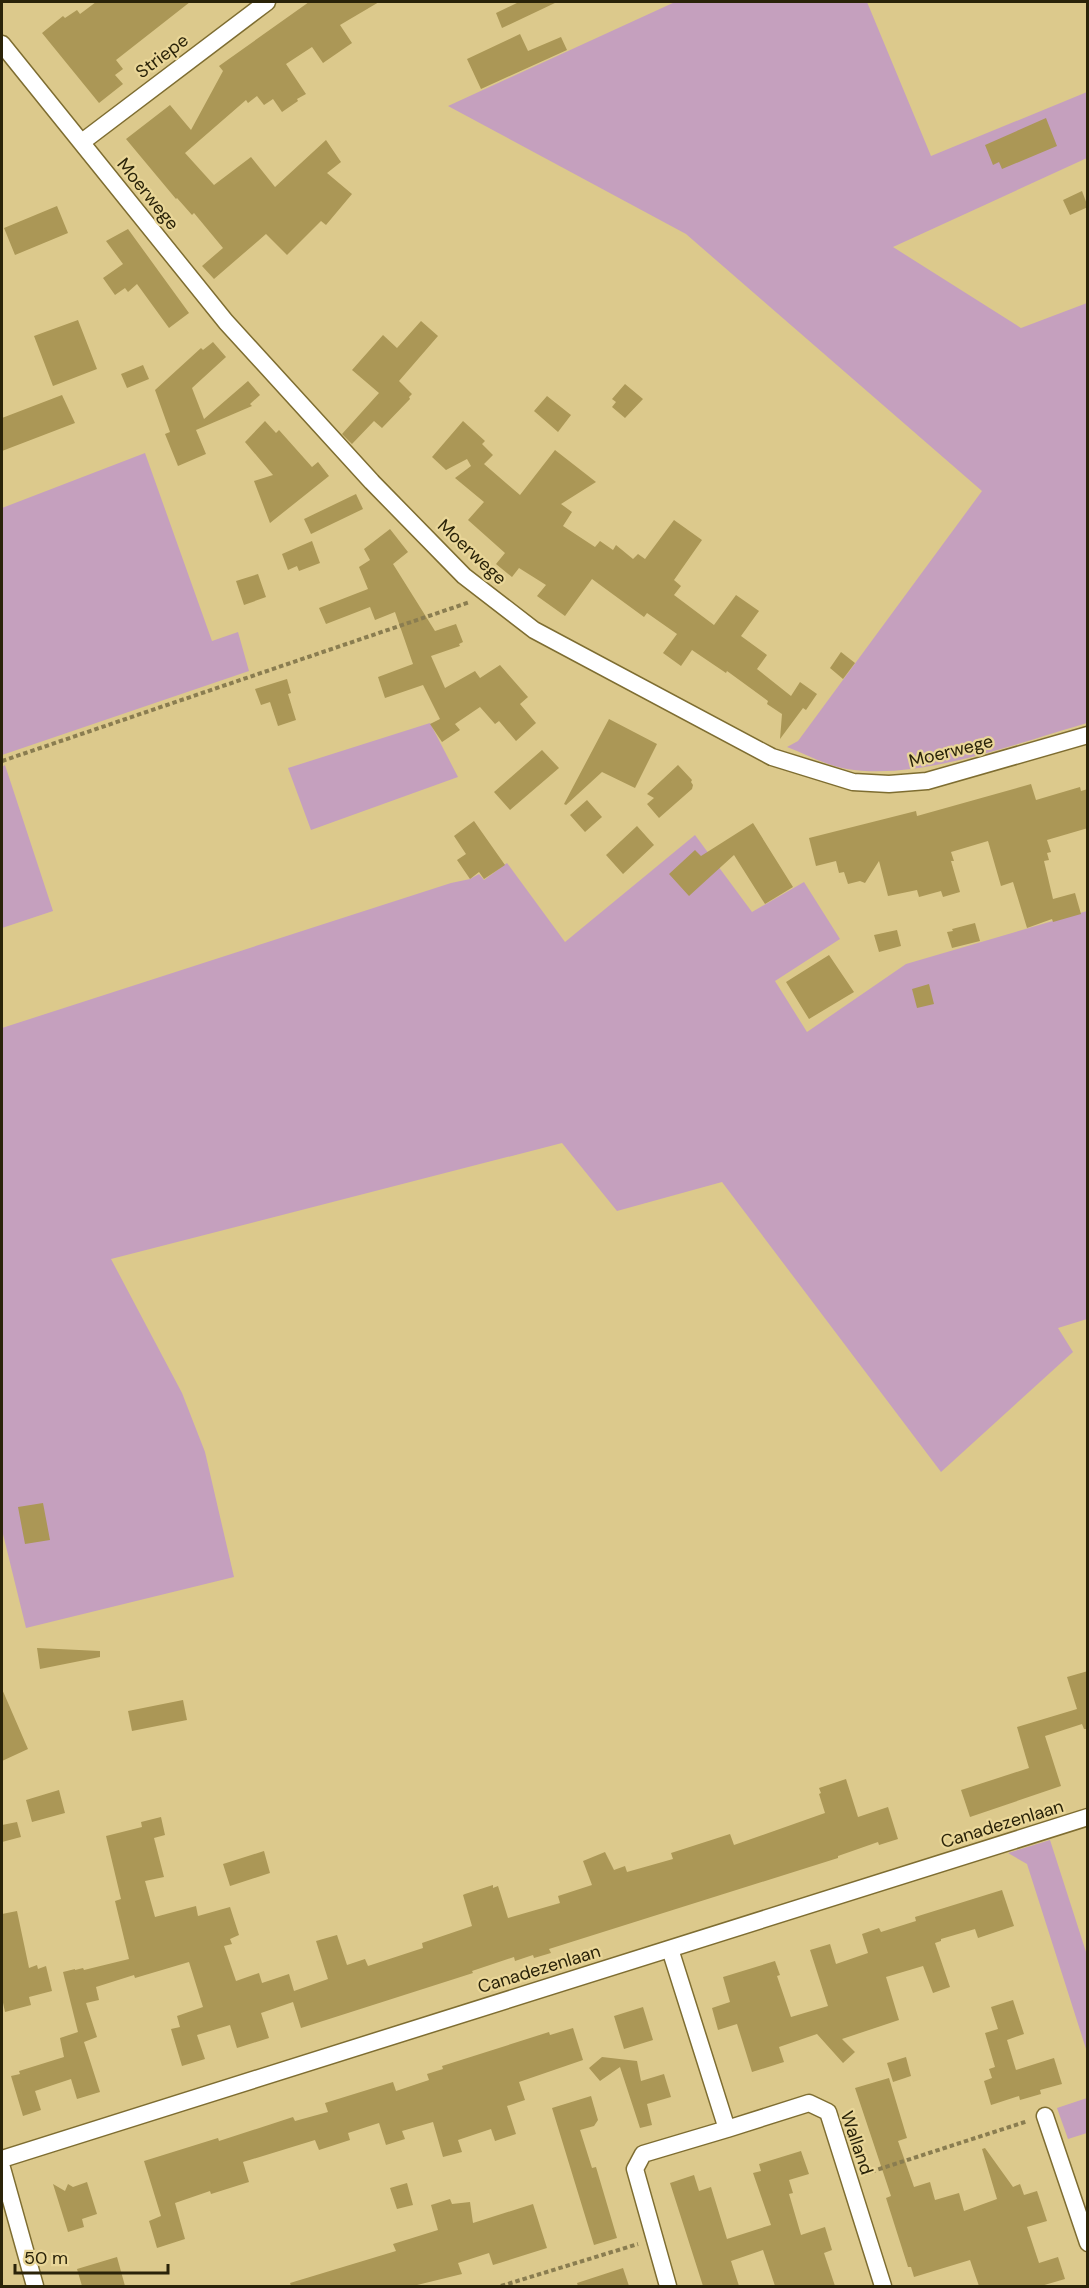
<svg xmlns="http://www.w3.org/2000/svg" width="1089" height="2288" font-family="'DM Sans',sans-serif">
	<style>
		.green { fill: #c5a0be }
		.building { fill: #ab9756 }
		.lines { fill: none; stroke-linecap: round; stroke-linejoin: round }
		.minor-casing { stroke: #7e6d31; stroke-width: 19 }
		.path { stroke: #8a7d50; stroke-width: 4; stroke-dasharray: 4.5 3; stroke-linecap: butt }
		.minor { stroke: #fff; stroke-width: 16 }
		.labels { text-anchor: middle; stroke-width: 4.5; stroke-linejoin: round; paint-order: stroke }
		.street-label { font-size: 18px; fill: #2a2309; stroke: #e9d698 }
	</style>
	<rect width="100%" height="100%" fill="#dcc98c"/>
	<path class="green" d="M675 2H867L931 156 1087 92V158L893 247 1021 328 1087 303V723C1017 743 919 781 847 769 827 766 806 754 787 747L798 741 982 491 686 234 448 106Z
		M145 453 212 641 238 632 249 671 2 755V508Z
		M430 723 458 777 311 830 288 768Z
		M5 765 53 911 2 928V767Z
		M695 835 752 912 804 882 840 939 775 981 807 1032 906 964 1087 911V1319L1058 1328 1073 1352 941 1472 722 1182 617 1211 562 1143 111 1259 182 1393 205 1452 234 1577 26 1628 2 1530V1028L451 883 470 879 479 874 484 880 507 863 565 942Z
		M1050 1840 1087 1955V2052L1027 1864 1008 1853Z
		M1087 2098V2133L1068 2139 1057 2108Z"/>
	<path class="building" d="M96 2H190L116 60 123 69 115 75 123 84 99 103 42 33 63 16 65 18 77 10 80 14Z
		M309 2H379L340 25 352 43 323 63 312 47 286 64 306 94 297 99 298 101 282 112 273 99 264 105 257 96 248 103 246 100 185 153 214 185 251 157 275 187 326 140 341 162 327 173 352 194 326 225 321 221 287 255 266 234 214 279 202 266 223 248 194 213 192 215 177 198 176 199 126 139 170 105 191 130 223 71 219 66Z
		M519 2H557L502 28 496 13Z
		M520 34 528 51 561 37 567 50 481 89 467 59Z
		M1046 118 1057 146 1002 169 999 162 993 165 985 145Z
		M1082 191 1088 207 1070 215 1063 200Z
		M57 206 68 233 15 255 4 228Z
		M128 229 189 313 169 328 137 284 128 292 125 288 115 295 103 278 123 264 106 241Z
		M78 320 97 369 53 386 34 336Z
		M421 321 438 336 399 381 412 394 409 397 410 399 382 428 374 421 352 444 342 434 379 393 352 370 383 335 397 348Z
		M213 342 226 357 192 388 204 419 248 381 260 395 250 404 252 406 196 430 206 454 178 466 165 434 170 432 155 390 201 348 203 350Z
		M143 365 149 379 127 388 121 374Z
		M625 384 643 399 625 418 612 407 616 402 612 399Z
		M62 395 75 423 2 451V418Z
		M547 396 571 415 558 432 534 411Z
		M265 421 276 433 279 430 312 467 318 462 329 476 270 523 254 481 273 475 245 442Z
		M463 421 485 441 482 444 493 455 484 464 520 495 555 450 596 482 561 504 572 512 563 526 595 547 600 541 613 550 616 545 633 559 638 554 645 559 674 520 702 540 674 580 681 586 674 595 714 625 736 595 759 611 741 636 767 655 757 669 791 696 800 682 817 694 806 710 803 708 780 739 782 714 767 704 768 701 727 671 726 673 692 650 681 666 663 653 677 634 647 613 644 617 592 579 565 616 537 596 546 585 519 568 512 577 496 564 505 553 468 520 484 502 455 478 471 466 467 459 446 470 432 457Z
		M356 494 363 509 311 534 304 519Z
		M390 529 408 552 393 564 435 631 456 624 463 642 459 644 460 646 431 656 445 688 475 671 480 678 500 665 528 697 520 704 536 723 516 741 499 721 495 724 480 707 455 724 460 730 442 742 430 724 440 719 423 685 385 698 378 677 413 664 395 612 375 620 370 607 326 624 319 608 368 589 359 567 370 560 364 549Z
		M312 541 320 563 299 571 297 566 288 570 282 554Z
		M258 574 266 597 244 605 236 581Z
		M841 652 855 663 843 679 830 668Z
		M287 679 291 693 288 694 296 720 278 726 270 702 261 705 255 689Z
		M609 719 657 744 635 788 602 772 566 805 564 804Z
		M542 750 559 768 510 810 494 792Z
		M678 765 692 780 691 782 693 785 692 789 659 818 647 804 654 798 647 794Z
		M1031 784 1036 800 1080 787 1081 791 1088 789V828L1047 840 1051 852 1047 853 1049 860 1044 861 1053 899 1075 893 1081 914 1053 922 1052 919 1027 928 1013 882 1001 886 988 841 951 852 954 861H951L960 892 943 897 941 891 919 897 917 890 888 896 879 861 865 883 860 881 848 884 844 872 839 873 836 861 816 866 809 838 916 811 917 816Z
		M587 800 602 817 585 832 570 815Z
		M474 821 505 865 484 879 479 872 470 879 457 860 466 854 454 836Z
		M753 823 793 887 765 904 734 855 689 896 669 874 695 850 701 856Z
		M637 826 654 845 623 874 606 855Z
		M975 923 980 941 952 948 947 932 953 931 952 929Z
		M897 930 901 946 879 952 874 935Z
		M829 955 854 992 809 1019 786 982Z
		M929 984 934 1004 917 1008 912 989Z
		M43 1503 50 1540 25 1544 18 1507Z
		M37 1648 100 1651V1657L40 1669Z
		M1088 1671V1729H1084L1082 1724 1045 1736 1061 1786 970 1817 961 1790 1029 1768 1017 1727 1077 1709 1067 1677Z
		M2 1689 28 1749 2 1761Z
		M183 1700 187 1720 132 1731 128 1711Z
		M846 1779 858 1817 888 1807 898 1839 879 1845 878 1842 838 1856V1858L549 1949 551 1953 534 1958 533 1955 515 1961 514 1957 472 1971 473 1973 301 2028 293 2002 261 2013 269 2038 237 2048 230 2025 197 2035 205 2059 182 2066 171 2029 180 2027 177 2016 203 2007 189 1962 135 1978 134 1975 96 1987 99 2000 86 2003 97 2037 84 2042 100 2092 77 2099 71 2079 35 2091 41 2110 23 2116 11 2076 20 2074 19 2071 64 2057 60 2038 78 2032 63 1972 75 1969V1970L83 1968 84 1970 129 1959 115 1901 121 1899 106 1836 142 1827 141 1822 161 1817 165 1835 154 1838 164 1877 145 1881 155 1917 196 1906 198 1916 230 1907 239 1935 230 1939 232 1944 224 1946 236 1981 259 1973 262 1983 289 1974 294 1991 328 1979 316 1941 337 1935 347 1965 365 1959 368 1966 423 1948 422 1943 472 1926 463 1895 465 1894 493 1885V1888L498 1886 508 1918 560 1903 558 1896 592 1885 583 1861 605 1852 614 1870 625 1866 627 1872 673 1859 671 1853 730 1834 734 1845 825 1813 819 1794 821 1793 819 1788Z
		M59 1790 65 1813 32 1822 26 1800Z
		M17 1822 21 1837 2 1842V1825Z
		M264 1851 270 1873 230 1886 223 1864Z
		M1002 1890 1014 1926 978 1938 975 1929 941 1939V1941L935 1943 950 1987 933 1993 923 1966 886 1977 899 2020 842 2039 855 2052 843 2063 817 2034 779 2047 784 2062 752 2072 737 2024 718 2030 712 2008 730 2002 723 1977 775 1961 780 1975 777 1976 791 2017 828 2006 810 1950 830 1944 836 1964 868 1953 862 1934 879 1928 881 1932 916 1921 915 1917Z
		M17 1911 29 1968 37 1965 38 1969 46 1966 52 1991 29 1997 31 2005 5 2012 2 1998V1914Z
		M1013 2000 1024 2034 1007 2040 1016 2070 1054 2058 1062 2084 1040 2090 1041 2094 1020 2100 1019 2096 991 2105 984 2081 992 2078 989 2069 995 2067 985 2033 998 2029 991 2007Z
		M643 2007 653 2040 624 2049 614 2016Z
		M573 2028 583 2060 519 2082 525 2100 507 2106 516 2134 495 2141 491 2129 458 2140 462 2152 443 2157 433 2122 402 2131 405 2139 386 2145 379 2123 348 2133 350 2140 319 2150 315 2140 243 2162 249 2182 211 2194 210 2191 175 2203 185 2239 157 2248 149 2221 161 2216 144 2161 218 2138 219 2141 293 2117 295 2121 328 2112 325 2103 393 2082 396 2091 429 2080 427 2074 443 2069 442 2066 549 2032 550 2035Z
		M602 2057 637 2061 641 2081 664 2074 671 2097 647 2104 652 2125 640 2128 620 2067 600 2081 589 2068Z
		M906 2057 911 2076 893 2082 887 2063Z
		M889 2078 907 2138 898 2141 914 2187 930 2182 935 2200 959 2193 964 2211 997 2199 982 2149 985 2148 1013 2187 1020 2184 1024 2195 1037 2191 1047 2221 1027 2227 1039 2263 1058 2257 1065 2279 1041 2286H979L970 2260 914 2277 911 2267H908L893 2220 886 2198 891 2196 855 2088Z
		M591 2096 598 2120 594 2126 580 2130 592 2168 596 2167 617 2238 594 2245 552 2108Z
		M801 2151 809 2174 789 2180 793 2193 789 2194 801 2235 825 2227 832 2250 824 2253 835 2286H775L763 2250 731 2261 739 2286H703L670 2183 694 2175 699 2191 711 2187 727 2239 771 2225 753 2173 761 2171 759 2164Z
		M87 2182 97 2214 82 2219 84 2227 68 2232 53 2184 65 2191 68 2184 73 2187Z
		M407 2183 413 2205 397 2209 390 2188Z
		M450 2199 452 2204 470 2202 473 2223 533 2204 547 2248 493 2265 489 2253 458 2263 462 2274 413 2286H291L290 2283 396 2251 393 2244 438 2230 431 2205Z
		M117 2257 125 2286H82L77 2269Z
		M623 2268 629 2286H578L577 2283Z"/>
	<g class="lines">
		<g class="minor-casing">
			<path id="minor" d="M2 44 226 322 372 482 464 576 534 630 772 757 853 782 889 784 927 781 1088 735
				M82 142 267 2
				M1045 2116 1088 2243
				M727 2129 809 2103 828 2112 883 2286
				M2 2159 1088 1817
				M2 2168 35 2286
				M668 2286 635 2169 643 2154 727 2129 670 1949"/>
		</g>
		<path class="path" d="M2 761 470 602
			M864 2174 1028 2121
			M501 2286 638 2244"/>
		<use href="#minor" class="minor"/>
	</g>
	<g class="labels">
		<g class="street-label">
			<text transform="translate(162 56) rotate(-37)" y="6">Striepe</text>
			<text transform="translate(148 194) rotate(51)" y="6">Moerwege</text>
			<text transform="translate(472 552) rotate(43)" y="6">Moerwege</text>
			<text transform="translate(951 751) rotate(-14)" y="6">Moerwege</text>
			<text transform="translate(1002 1824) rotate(-17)" y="6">Canadezenlaan</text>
			<text transform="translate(539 1969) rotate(-17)" y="6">Canadezenlaan</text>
			<text transform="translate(857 2143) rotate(71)" y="6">Walland</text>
		</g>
	</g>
	<rect width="1089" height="2288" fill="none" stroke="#2a2309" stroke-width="6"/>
	<path d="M15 2264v9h153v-9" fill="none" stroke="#2a2309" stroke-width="3"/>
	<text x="24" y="2264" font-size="18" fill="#2a2309" stroke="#e9d698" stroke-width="4.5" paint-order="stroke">50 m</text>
</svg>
